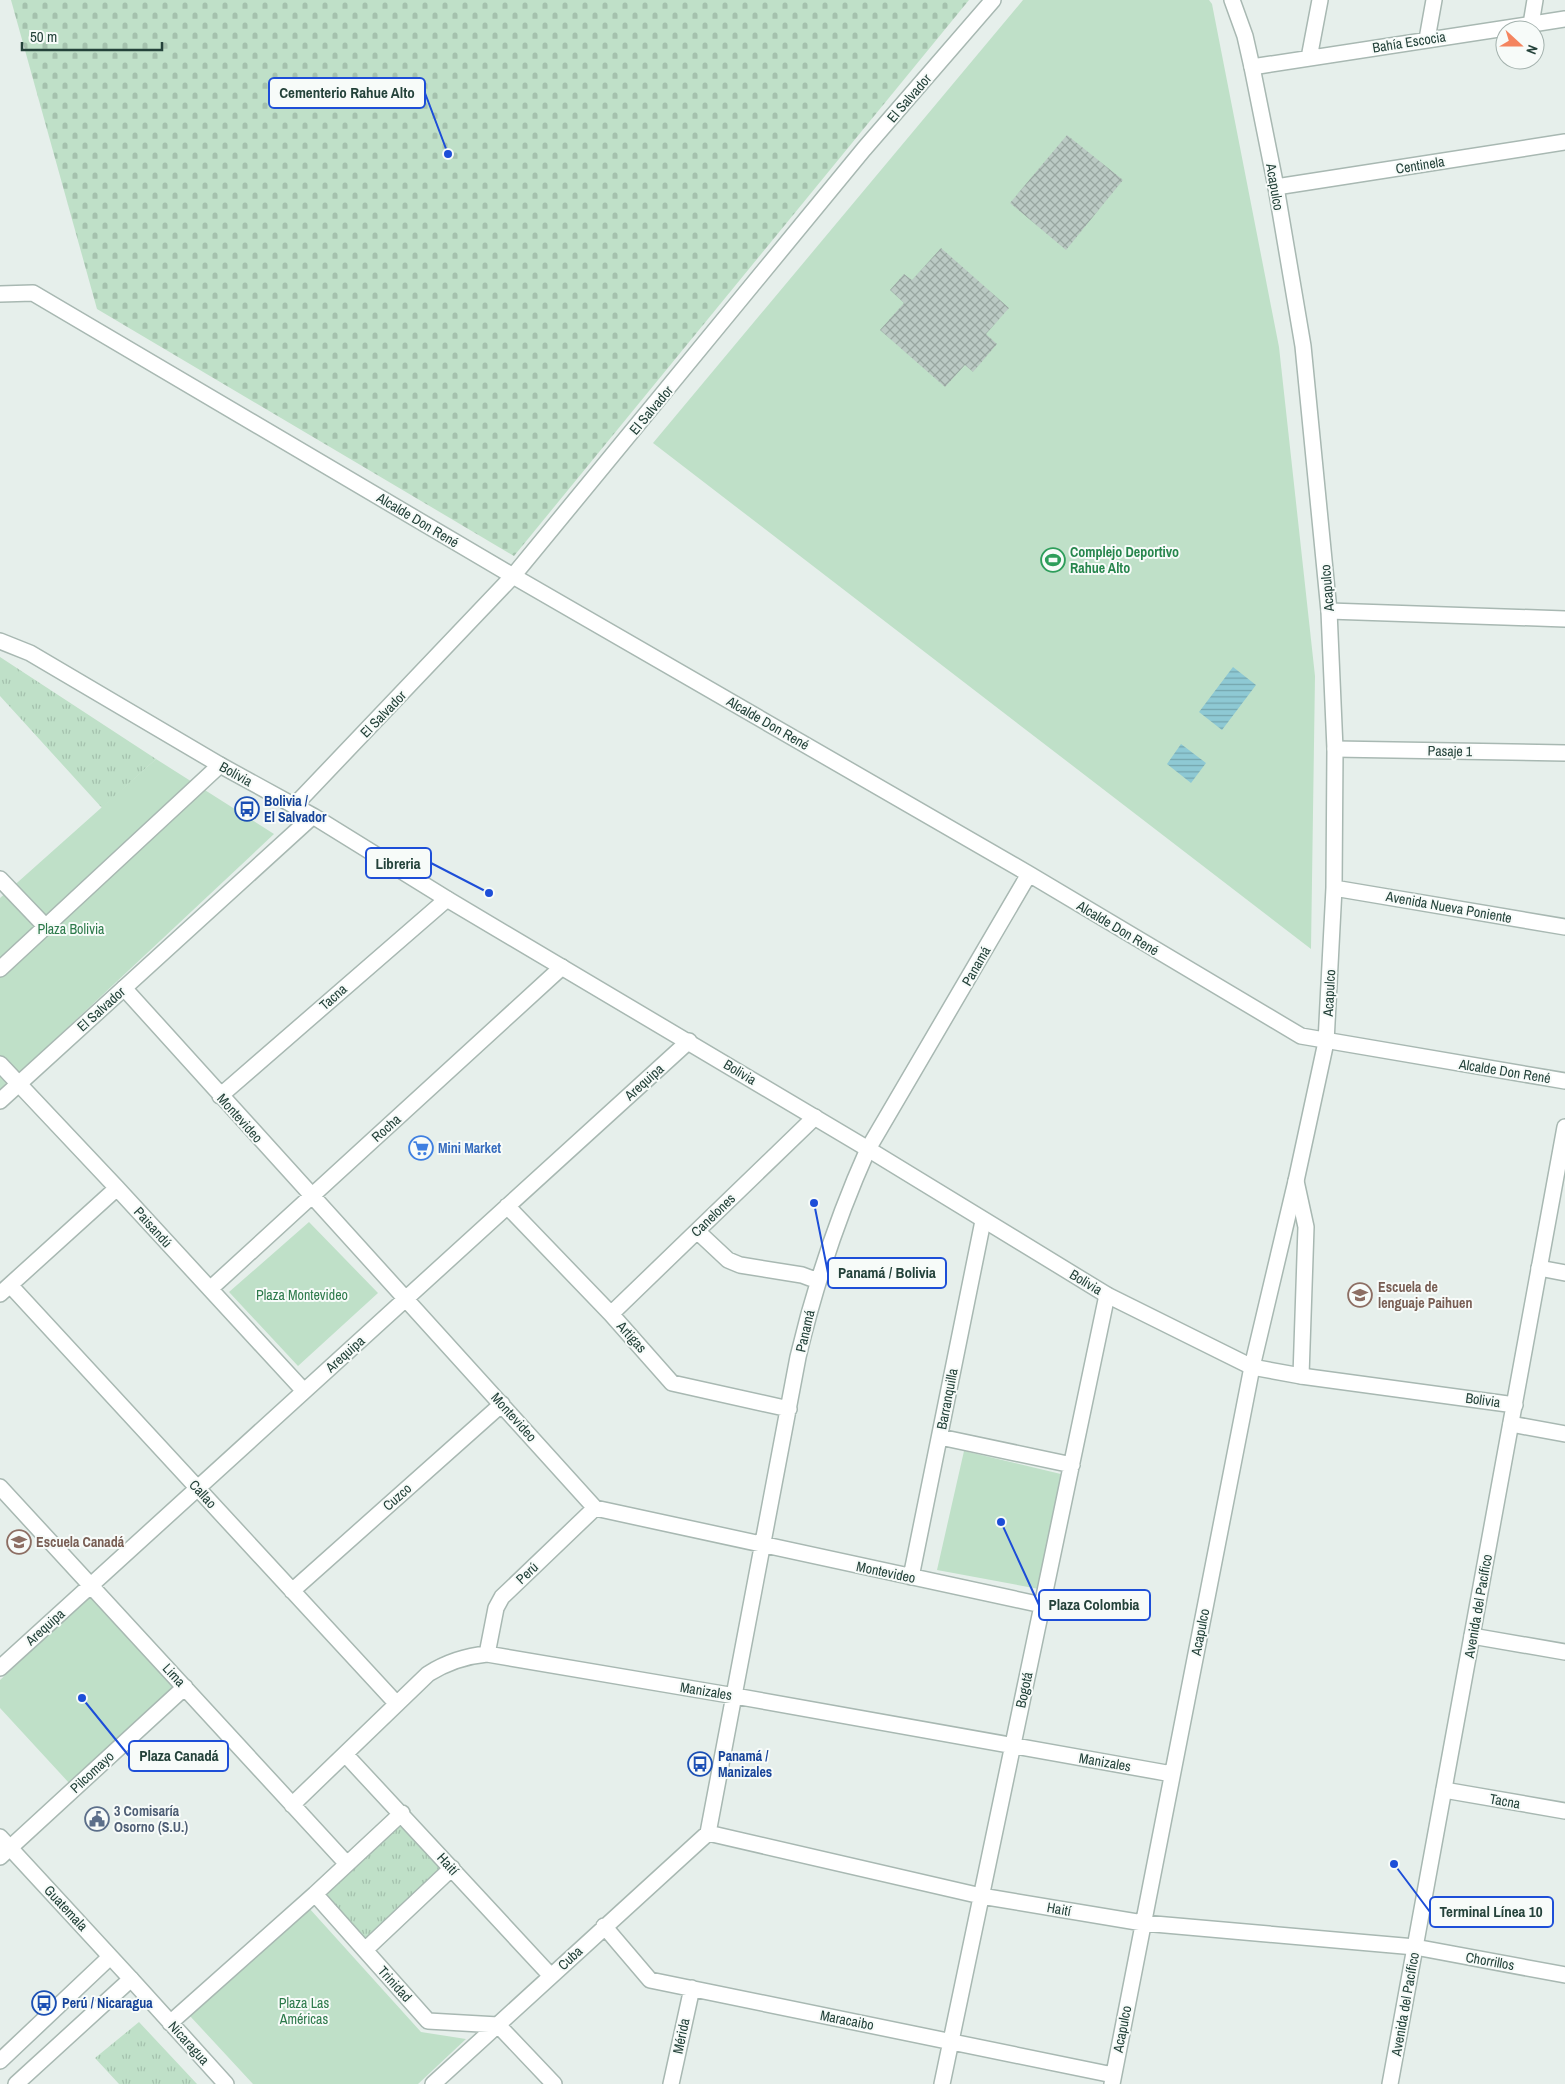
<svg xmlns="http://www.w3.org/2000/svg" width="1565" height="2084" font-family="'Archivo Narrow',sans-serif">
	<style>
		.grass { fill: url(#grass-tufts) }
		.cemetery { fill: url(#cemetery-stones) }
		.park { fill: #bfe0c8 }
		.water { fill: url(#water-rules) }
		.building { fill: url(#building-cross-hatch) }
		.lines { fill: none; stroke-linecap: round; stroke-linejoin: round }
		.minor-casing { stroke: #a8b8b2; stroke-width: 18 }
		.tertiary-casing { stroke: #a8b8b2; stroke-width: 18 }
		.minor { stroke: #fff; stroke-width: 15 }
		.tertiary { stroke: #fff; stroke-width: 15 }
		.labels { text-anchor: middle; stroke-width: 4; stroke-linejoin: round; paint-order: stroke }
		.street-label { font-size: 14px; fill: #24423a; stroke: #f7fbf9 }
		.leisure-label { font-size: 14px; font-weight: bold; fill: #27864d; stroke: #f7fbf9; text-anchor: start }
		.transit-label { font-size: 14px; font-weight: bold; fill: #164399; stroke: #f7fbf9; text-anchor: start }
		.park-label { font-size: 14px; fill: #2d7a4b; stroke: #f7fbf9 }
		.shop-label { font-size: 14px; font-weight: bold; fill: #366cbe; stroke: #f7fbf9; text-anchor: start }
		.education-label { font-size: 14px; font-weight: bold; fill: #785e54; stroke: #f7fbf9; text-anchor: start }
		.service-label { font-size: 14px; font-weight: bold; fill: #4e5e75; stroke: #f7fbf9; text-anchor: start }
		.leader { fill: none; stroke: #1d4ed8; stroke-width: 2 }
		.callout-dot { fill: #1d4ed8; stroke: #f7fbf9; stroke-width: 2 }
		.callout { fill: #f7fbf9; stroke: #1d4ed8; stroke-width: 2 }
		.callout-label { font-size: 15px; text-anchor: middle; font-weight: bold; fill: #24423a }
	</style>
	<defs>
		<pattern id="grass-tufts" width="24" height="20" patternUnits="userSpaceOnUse" patternTransform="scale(1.25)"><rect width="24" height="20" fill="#bfe0c8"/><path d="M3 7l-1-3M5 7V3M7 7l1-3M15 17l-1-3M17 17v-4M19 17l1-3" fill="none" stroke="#a4c1ad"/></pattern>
		<pattern id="cemetery-stones" width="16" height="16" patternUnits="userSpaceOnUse" patternTransform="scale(1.25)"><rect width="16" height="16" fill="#bfe0c8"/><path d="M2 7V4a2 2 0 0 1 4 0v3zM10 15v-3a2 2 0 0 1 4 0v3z" fill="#a4c1ad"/></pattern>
		<pattern id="water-rules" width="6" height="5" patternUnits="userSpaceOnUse" patternTransform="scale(1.25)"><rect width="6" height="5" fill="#8ec9d4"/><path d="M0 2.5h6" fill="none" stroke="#74a5ad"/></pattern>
		<pattern id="building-cross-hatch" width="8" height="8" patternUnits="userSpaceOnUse" patternTransform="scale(1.25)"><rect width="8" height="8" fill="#bbcac4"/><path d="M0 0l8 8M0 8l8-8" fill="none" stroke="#98a6a0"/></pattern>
	</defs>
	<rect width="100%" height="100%" fill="#e6efeb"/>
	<path class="grass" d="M0 657 156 759 102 808 0 696Z
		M401 1821 444 1867 367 1942 323 1894Z
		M139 2022 197 2084H119L95 2058Z"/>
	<path class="cemetery" d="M11 0H969L514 556 97 309Z"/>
	<path class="park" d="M1023 0H1209L1212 4 1279 347 1315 676 1311 949 653 443Z
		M156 759 274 834 0 1091V898Z
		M309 1222 378 1293 298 1366 229 1292Z
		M964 1451 1065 1475 1039 1589 937 1570Z
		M90 1597 174 1688 70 1784 0 1708V1680Z
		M309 1908 421 2032 466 2039 418 2084H253L190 2016Z"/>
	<path class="water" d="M1233 667 1256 685 1222 730 1199 712Z
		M1181 744 1206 763 1191 783 1167 764Z"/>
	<path class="building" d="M1067 135 1123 180 1066 250 1010 203Z
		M941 248 1009 308 986 334 997 344 973 372 965 365 945 387 880 330 904 303 890 290 904 274 912 280Z"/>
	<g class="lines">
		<g class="minor-casing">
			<path id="minor" d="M1531 24 1535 0
				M1427 39 1434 0
				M1309 58 1320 0
				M1252 67 1565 19
				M1276 187 1565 142
				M0 294 33 293 513 576 1029 874 1301 1036 1565 1081
				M1329 611 1565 619
				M1335 749 1565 753
				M0 879 46 927
				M0 969 220 765
				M124 988 595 1508 1042 1605
				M0 1064 117 1188 304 1391
				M220 1096 447 899
				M1296 1181 1306 1227 1301 1376
				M507 1206 611 1314 672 1383 789 1409
				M697 1231 728 1260 740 1265 802 1275 818 1281
				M1539 1268 1565 1273
				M10 1285 396 1703
				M210 1289 562 967
				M0 1294 117 1188
				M611 1314 815 1117
				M1511 1424 1565 1434
				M940 1437 1072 1465
				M0 1487 347 1864
				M911 1577 983 1221
				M292 1591 502 1404
				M1472 1636 1565 1652
				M487 1654 496 1608 502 1597 595 1508
				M0 1668 689 1041
				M345 1754 551 1976
				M1444 1790 1565 1811
				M292 1805 428 1674C447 1662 465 1656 487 1654L735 1696 1172 1774
				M708 1833 798 1357C815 1285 838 1216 868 1149L1029 874
				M708 1833 981 1896 1143 1923 1415 1947
				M0 1857 185 1687
				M315 1894 428 2021 498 2025
				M604 1926 650 1980 1113 2075
				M365 1950 452 1868
				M131 1979 226 2084
				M170 2023 315 1894 402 1813
				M498 2025 554 2084
				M433 2084 708 1833
				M671 2084 692 1988
				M942 2084 1107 1295
				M1112 2084 1252 1367"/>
		</g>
		<g class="tertiary-casing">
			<path id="tertiary" d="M1232 0 1245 36 1252 67 1276 187 1303 346 1329 611 1335 749 1334 888 1326 1042 1296 1181 1252 1367
				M0 641 30 653 220 765 313 816 447 899 868 1149 1107 1295 1252 1367 1301 1376 1515 1405
				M294 806 513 576 864 149 993 0
				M1334 888 1565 927
				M0 1101 313 816
				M0 1837 131 1979 16 2084
				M1415 1947 1565 1975
				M0 2061 110 1957
				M1390 2084 1565 1127"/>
		</g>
		<use href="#minor" class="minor"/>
		<use href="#tertiary" class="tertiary"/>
	</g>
	<defs>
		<g id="stadium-ring" transform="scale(1.25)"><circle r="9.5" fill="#f7fbf9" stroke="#2e9e5b" stroke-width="1.5"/><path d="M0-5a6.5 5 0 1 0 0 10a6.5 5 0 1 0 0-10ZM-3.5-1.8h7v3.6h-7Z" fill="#2e9e5b"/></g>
		<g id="bus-ring" transform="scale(1.25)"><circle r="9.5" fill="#f7fbf9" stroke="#1a4fb4" stroke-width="1.5"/><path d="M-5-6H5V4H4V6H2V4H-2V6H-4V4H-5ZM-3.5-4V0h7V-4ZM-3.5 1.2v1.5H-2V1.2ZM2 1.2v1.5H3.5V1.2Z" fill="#1a4fb4"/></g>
		<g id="supermarket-ring" transform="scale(1.25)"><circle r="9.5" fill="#f7fbf9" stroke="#3f7fe0" stroke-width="1.5"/><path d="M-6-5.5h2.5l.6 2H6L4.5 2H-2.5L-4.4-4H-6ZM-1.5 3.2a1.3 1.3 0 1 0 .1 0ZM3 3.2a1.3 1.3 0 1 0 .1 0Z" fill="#3f7fe0"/></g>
		<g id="school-ring" transform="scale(1.25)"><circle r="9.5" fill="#f7fbf9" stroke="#8d6e63" stroke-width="1.5"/><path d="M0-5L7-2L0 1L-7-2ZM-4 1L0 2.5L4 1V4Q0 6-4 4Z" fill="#8d6e63"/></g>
		<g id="civic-ring" transform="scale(1.25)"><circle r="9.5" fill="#f7fbf9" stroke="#5c6f8a" stroke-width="1.5"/><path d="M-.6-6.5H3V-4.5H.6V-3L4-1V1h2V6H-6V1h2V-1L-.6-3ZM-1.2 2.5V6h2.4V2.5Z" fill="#5c6f8a"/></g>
	</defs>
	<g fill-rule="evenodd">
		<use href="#stadium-ring" x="1053" y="560"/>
		<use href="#bus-ring" x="247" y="809"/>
		<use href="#supermarket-ring" x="421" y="1148"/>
		<use href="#school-ring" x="1360" y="1295"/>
		<use href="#school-ring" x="19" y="1542"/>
		<use href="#bus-ring" x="700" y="1764"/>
		<use href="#civic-ring" x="97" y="1819"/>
		<use href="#bus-ring" x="44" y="2003"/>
	</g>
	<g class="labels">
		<g class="street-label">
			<text transform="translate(1409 42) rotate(-9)" y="5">Bahía Escocia</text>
			<text transform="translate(909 98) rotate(-49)" y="5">El Salvador</text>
			<text transform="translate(1420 165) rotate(-9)" y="5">Centinela</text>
			<text transform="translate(1275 187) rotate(80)" y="5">Acapulco</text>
			<text transform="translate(651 410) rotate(-50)" y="5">El Salvador</text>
			<text transform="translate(418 520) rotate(31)" y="5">Alcalde Don René</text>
			<text transform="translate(1327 588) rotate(-95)" y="5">Acapulco</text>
			<text transform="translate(383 714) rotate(-46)" y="5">El Salvador</text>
			<text transform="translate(768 723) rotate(30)" y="5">Alcalde Don René</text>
			<text transform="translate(1450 751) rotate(1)" y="5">Pasaje 1</text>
			<text transform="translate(236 774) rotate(29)" y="5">Bolivia</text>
			<text transform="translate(1449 907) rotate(10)" y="5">Avenida Nueva Poniente</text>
			<text transform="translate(1118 928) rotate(31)" y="5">Alcalde Don René</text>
			<text transform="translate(976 966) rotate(-60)" y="5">Panamá</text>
			<text transform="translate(1329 993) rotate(-87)" y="5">Acapulco</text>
			<text transform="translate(333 997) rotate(-41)" y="5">Tacna</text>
			<text transform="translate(101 1009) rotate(-42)" y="5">El Salvador</text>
			<text transform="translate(1505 1071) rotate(9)" y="5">Alcalde Don René</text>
			<text transform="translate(740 1072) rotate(31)" y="5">Bolivia</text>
			<text transform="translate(644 1082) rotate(-42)" y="5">Arequipa</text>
			<text transform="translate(240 1118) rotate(48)" y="5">Montevideo</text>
			<text transform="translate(386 1128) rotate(-42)" y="5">Rocha</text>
			<text transform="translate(713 1215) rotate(-44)" y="5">Canelones</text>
			<text transform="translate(153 1227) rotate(48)" y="5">Paisandú</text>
			<text transform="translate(1086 1282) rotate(31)" y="5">Bolivia</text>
			<text transform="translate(805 1331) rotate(-77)" y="5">Panamá</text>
			<text transform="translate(632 1337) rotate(48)" y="5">Artigas</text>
			<text transform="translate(345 1354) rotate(-42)" y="5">Arequipa</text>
			<text transform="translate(947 1399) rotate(-79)" y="5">Barranquilla</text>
			<text transform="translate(1483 1400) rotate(8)" y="5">Bolivia</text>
			<text transform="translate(514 1417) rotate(48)" y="5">Montevideo</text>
			<text transform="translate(203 1494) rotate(47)" y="5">Callao</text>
			<text transform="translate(397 1497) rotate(-42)" y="5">Cuzco</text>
			<text transform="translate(886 1572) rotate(12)" y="5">Montevideo</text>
			<text transform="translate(527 1573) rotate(-43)" y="5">Perú</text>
			<text transform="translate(1478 1606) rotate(-80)" y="5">Avenida del Pacífico</text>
			<text transform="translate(45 1627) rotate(-42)" y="5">Arequipa</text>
			<text transform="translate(1200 1632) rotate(-79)" y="5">Acapulco</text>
			<text transform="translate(174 1675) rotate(47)" y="5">Lima</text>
			<text transform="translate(1024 1690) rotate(-78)" y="5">Bogotá</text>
			<text transform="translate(706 1691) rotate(9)" y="5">Manizales</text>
			<text transform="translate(1105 1762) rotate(10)" y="5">Manizales</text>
			<text transform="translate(92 1772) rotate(-43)" y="5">Pilcomayo</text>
			<text transform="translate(1505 1801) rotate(10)" y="5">Tacna</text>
			<text transform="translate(448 1864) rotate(48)" y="5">Haití</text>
			<text transform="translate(66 1908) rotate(47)" y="5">Guatemala</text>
			<text transform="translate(1059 1909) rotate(10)" y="5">Haití</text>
			<text transform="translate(570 1958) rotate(-43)" y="5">Cuba</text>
			<text transform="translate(1490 1961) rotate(10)" y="5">Chorrillos</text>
			<text transform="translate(395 1984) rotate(48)" y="5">Trinidad</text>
			<text transform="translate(1405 2004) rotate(-80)" y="5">Avenida del Pacífico</text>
			<text transform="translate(847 2020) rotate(11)" y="5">Maracaibo</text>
			<text transform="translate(1122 2029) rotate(-79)" y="5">Acapulco</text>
			<text transform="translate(681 2036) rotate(-78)" y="5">Mérida</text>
			<text transform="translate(189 2043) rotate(48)" y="5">Nicaragua</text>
		</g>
		<g class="leisure-label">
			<text x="1070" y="557">Complejo Deportivo<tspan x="1070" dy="16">Rahue Alto</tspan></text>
		</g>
		<g class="transit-label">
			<text x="264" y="806">Bolivia /<tspan x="264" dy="16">El Salvador</tspan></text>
			<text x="718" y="1761">Panamá /<tspan x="718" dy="16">Manizales</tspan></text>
			<text x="62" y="2008">Perú / Nicaragua</text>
		</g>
		<g class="park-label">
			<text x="71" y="934">Plaza Bolivia</text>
			<text x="302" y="1300">Plaza Montevideo</text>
			<text x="304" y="2008">Plaza Las<tspan x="304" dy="16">Américas</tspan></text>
		</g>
		<g class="shop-label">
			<text x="438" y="1153">Mini Market</text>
		</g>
		<g class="education-label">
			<text x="1378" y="1292">Escuela de<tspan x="1378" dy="16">lenguaje Paihuen</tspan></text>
			<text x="36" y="1547">Escuela Canadá</text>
		</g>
		<g class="service-label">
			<text x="114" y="1816">3 Comisaría<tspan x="114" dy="16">Osorno (S.U.)</tspan></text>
		</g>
	</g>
	<path class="leader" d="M448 154L425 93M489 893L431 863M814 1203L828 1273M1001 1522L1039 1605M82 1698L129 1756M1394 1864L1430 1912"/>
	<g class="callout-dot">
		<circle cx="448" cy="154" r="5"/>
		<circle cx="489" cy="893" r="5"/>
		<circle cx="814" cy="1203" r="5"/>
		<circle cx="1001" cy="1522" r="5"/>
		<circle cx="82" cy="1698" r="5"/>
		<circle cx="1394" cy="1864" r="5"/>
	</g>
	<g class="callout">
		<rect x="269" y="78" width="156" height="30" rx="5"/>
		<rect x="366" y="848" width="65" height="30" rx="5"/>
		<rect x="828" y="1258" width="118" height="30" rx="5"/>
		<rect x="1039" y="1590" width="111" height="30" rx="5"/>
		<rect x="129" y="1741" width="99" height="30" rx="5"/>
		<rect x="1430" y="1897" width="123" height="30" rx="5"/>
	</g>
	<g class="callout-label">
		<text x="347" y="98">Cementerio Rahue Alto</text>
		<text x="398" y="869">Libreria</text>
		<text x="887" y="1278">Panamá / Bolivia</text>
		<text x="1094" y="1610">Plaza Colombia</text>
		<text x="179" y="1761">Plaza Canadá</text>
		<text x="1491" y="1917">Terminal Línea 10</text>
	</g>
	<g transform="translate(1520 45) rotate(111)"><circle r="24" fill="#f7fbf9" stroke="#a3b1ad"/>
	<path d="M0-4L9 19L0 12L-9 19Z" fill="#f4845f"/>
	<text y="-8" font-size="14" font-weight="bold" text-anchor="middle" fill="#24423a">N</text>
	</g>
	<path d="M22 42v8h140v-8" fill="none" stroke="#24423a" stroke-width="2.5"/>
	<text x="30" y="42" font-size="15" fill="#24423a" stroke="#f7fbf9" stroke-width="4" paint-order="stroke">50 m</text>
</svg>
